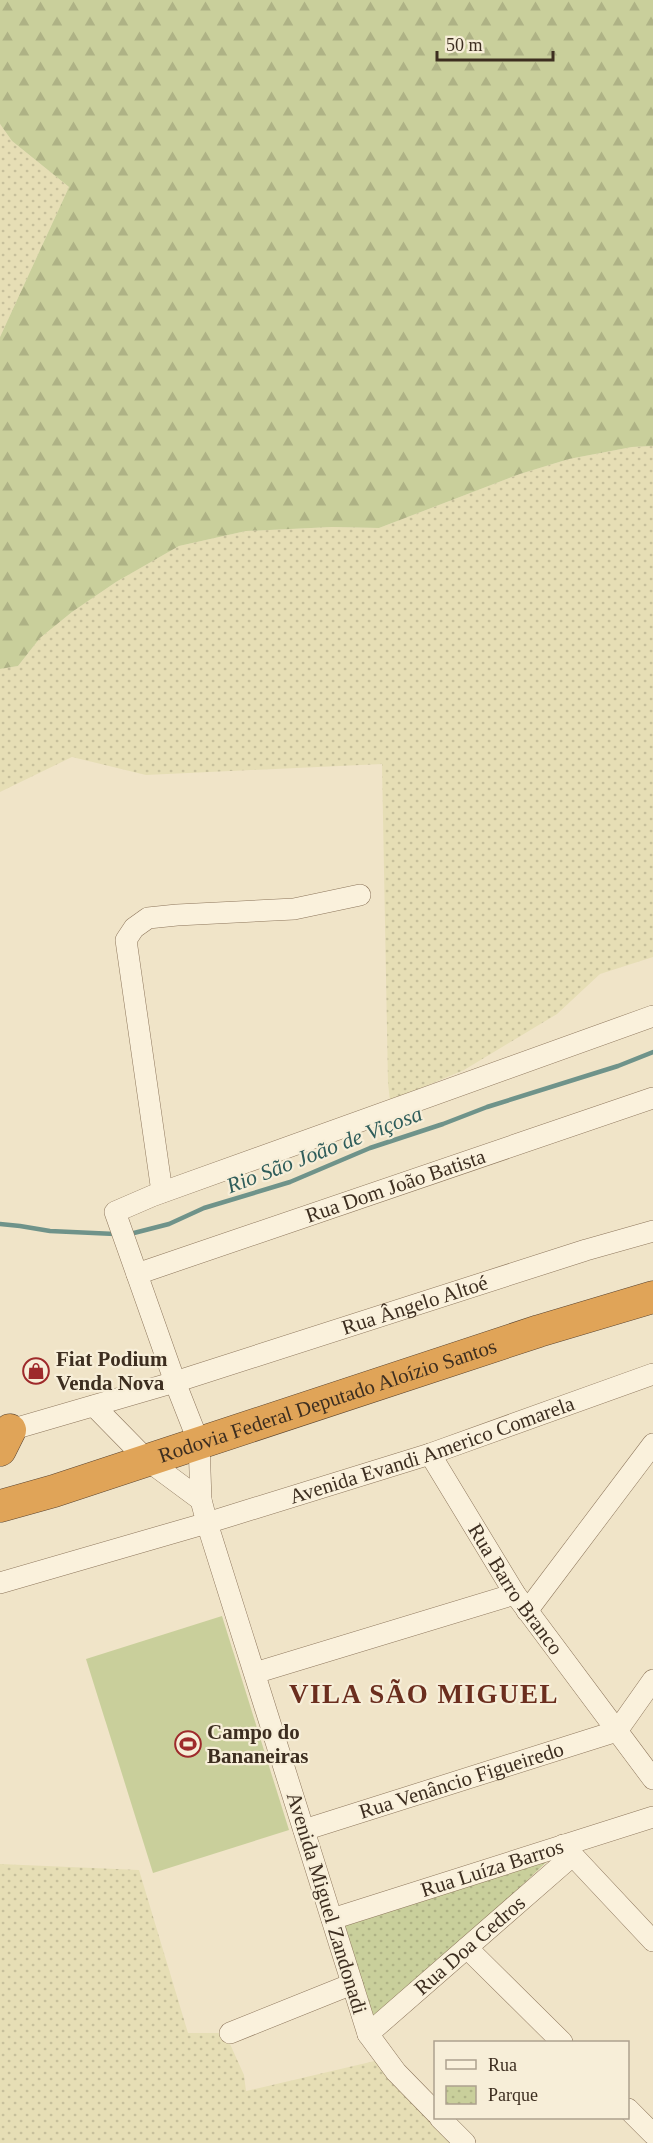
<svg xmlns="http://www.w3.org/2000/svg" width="653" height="2143" font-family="Georgia,serif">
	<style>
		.farmland { fill: url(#farmland-dots) }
		.forest { fill: url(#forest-firs) }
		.park { fill: url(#park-dots) }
		.pitch { fill: #c9cf9b }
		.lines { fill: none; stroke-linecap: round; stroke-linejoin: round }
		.stream { stroke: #6f938a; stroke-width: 4.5 }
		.minor-casing { stroke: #8d765c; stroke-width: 22 }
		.highway-casing { stroke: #5b4430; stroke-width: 33 }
		.minor { stroke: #faf1dc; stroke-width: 21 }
		.highway { stroke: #e0a458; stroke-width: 32 }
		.labels { text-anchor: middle; stroke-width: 4.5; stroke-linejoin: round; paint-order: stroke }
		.street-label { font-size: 21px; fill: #3d2e20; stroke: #f7eed8 }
		.poi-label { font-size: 21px; font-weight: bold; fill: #3d2e20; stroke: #f7eed8; text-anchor: start }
		.water-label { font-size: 22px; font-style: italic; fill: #2f5d5a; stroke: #f7eed8 }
		.district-label { font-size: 27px; font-weight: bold; letter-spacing: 1.5px; fill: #6b2e1e; stroke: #f7eed8 }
	</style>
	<defs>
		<pattern id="farmland-dots" width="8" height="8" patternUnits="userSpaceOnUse" patternTransform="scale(1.5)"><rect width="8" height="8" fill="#e6deb5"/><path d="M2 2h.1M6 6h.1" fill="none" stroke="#c6bf9b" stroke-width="1.8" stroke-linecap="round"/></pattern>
		<pattern id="forest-firs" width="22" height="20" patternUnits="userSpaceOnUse" patternTransform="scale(1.5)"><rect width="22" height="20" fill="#c9cf9b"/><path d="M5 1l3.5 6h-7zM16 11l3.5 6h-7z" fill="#aeb285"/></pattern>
		<pattern id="park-dots" width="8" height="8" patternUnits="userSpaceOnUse" patternTransform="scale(1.5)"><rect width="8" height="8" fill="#c9cf9b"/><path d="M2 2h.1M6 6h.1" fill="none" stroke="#aeb285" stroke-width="1.8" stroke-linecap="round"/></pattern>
	</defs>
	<rect width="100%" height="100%" fill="#f0e4c8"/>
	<path class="farmland" d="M0 124 12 141 69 187 0 337Z
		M653 446V957L600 974 557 1014 464 1070 390 1101 388 1083 382 764 146 775 72 757 0 792V669L18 666 40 638 72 612 116 582 179 546 246 531 332 527 379 528 520 474 569 459 632 447Z
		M0 1864 139 1870 188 2033H225L244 2075 246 2091 379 2060 458 2143H0Z"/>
	<path class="forest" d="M0 0H653V446L632 447 569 459 520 474 379 528 332 527 246 531 179 546 116 582 72 612 40 638 18 666 0 669V337L69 187 12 141 0 124Z"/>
	<path class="park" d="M562 1847 369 2032 333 1920Z"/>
	<path class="pitch" d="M222 1616 289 1830 153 1873 86 1659Z"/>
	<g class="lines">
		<path class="stream" d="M0 1224 20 1226 50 1231 115 1234
			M130 1234 169 1224 204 1208 290 1182 370 1148 443 1124 487 1107 618 1066 653 1052"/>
		<g class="minor-casing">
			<g id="minor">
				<path d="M162 1192 126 940 134 928 148 918 177 915 294 909 360 895"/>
				<path id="s1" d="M137 1274 653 1098"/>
				<path d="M94 1406 147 1460 201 1500"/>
				<path id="s2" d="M0 1433 175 1382 586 1250 653 1231"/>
				<path id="s3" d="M430 1454 515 1594 653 1779"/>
				<path id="s4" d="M0 1583 207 1523 430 1454 653 1374"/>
				<path d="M527 1611 653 1444"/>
				<path d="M255 1673 515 1594"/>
				<path id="s5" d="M304 1830 617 1731 653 1680"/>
				<path d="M563 1845 653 1941"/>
				<path id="s6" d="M332 1919 653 1817"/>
				<path d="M467 1948 562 2042"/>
				<path d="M230 2033 352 1984"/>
				<path id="s7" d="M368 2034 572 1856"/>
				<path d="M628 2109 653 2134"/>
				<path d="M436 2113 396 2072 368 2034 207 1523 201 1500 199 1443 175 1382 115 1212 152 1196 653 1016"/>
				<path d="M440 2118 465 2143"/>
			</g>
		</g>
		<g class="highway-casing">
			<g id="highway">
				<path d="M0 1450 10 1430"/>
				<path id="s8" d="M0 1506 54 1491 539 1331 653 1297"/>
			</g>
		</g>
		<use href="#minor" class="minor"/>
		<use href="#highway" class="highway"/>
	</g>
	<defs>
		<g id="shop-ring" transform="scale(1.35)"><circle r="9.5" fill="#f7eed8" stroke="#9e2a2b" stroke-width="1.5"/><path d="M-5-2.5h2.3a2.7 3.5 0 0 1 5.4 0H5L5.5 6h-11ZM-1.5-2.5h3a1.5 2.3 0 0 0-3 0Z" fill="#9e2a2b"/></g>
		<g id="stadium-ring" transform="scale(1.35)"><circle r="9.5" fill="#f7eed8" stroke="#9e2a2b" stroke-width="1.5"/><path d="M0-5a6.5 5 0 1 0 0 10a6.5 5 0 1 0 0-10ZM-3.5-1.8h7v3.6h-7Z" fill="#9e2a2b"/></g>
	</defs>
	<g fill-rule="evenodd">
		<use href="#shop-ring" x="36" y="1371"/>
		<use href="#stadium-ring" x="188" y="1744"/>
	</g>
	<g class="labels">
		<g class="street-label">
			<text dy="7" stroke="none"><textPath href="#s1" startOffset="273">Rua Dom João Batista</textPath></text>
			<text dy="7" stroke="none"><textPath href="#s2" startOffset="434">Rua Ângelo Altoé</textPath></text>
			<text dy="7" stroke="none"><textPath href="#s8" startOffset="344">Rodovia Federal Deputado Aloízio Santos</textPath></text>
			<text dy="7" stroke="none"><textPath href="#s4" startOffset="452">Avenida Evandi Americo Comarela</textPath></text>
			<text dy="7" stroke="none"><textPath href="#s3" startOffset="160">Rua Barro Branco</textPath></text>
			<text dy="7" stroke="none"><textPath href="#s5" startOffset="165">Rua Venâncio Figueiredo</textPath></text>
			<text dy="7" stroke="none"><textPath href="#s6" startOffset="168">Rua Luíza Barros</textPath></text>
			<text transform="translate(327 1903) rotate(73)" y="7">Avenida Miguel Zandonadi</text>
			<text dy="7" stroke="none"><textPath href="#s7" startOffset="135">Rua Doa Cedros</textPath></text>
		</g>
		<g class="poi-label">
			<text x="56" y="1366">Fiat Podium<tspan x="56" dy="24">Venda Nova</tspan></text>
			<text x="207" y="1739">Campo do<tspan x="207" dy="24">Bananeiras</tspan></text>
		</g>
		<g class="water-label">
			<text transform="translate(324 1149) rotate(-21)" y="8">Rio São João de Viçosa</text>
		</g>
		<g class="district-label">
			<text x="424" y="1703">VILA SÃO MIGUEL</text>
		</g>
	</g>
	<rect x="434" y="2041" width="195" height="78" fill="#f7eed8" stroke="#ada18e" stroke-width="1.5"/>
	<rect x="446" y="2060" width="30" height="9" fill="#faf1dc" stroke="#ada18e" stroke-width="1.5"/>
	<text x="488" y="2071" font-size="18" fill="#3d2e20">Rua</text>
	<rect x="446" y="2086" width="30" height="18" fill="url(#park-dots)" stroke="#ada18e" stroke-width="1.5"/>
	<text x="488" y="2101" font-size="18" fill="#3d2e20">Parque</text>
	<path d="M437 51v9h116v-9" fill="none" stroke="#3d2e20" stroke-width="3"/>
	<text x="446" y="51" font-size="18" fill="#3d2e20" stroke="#f7eed8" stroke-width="4.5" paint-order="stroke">50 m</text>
</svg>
